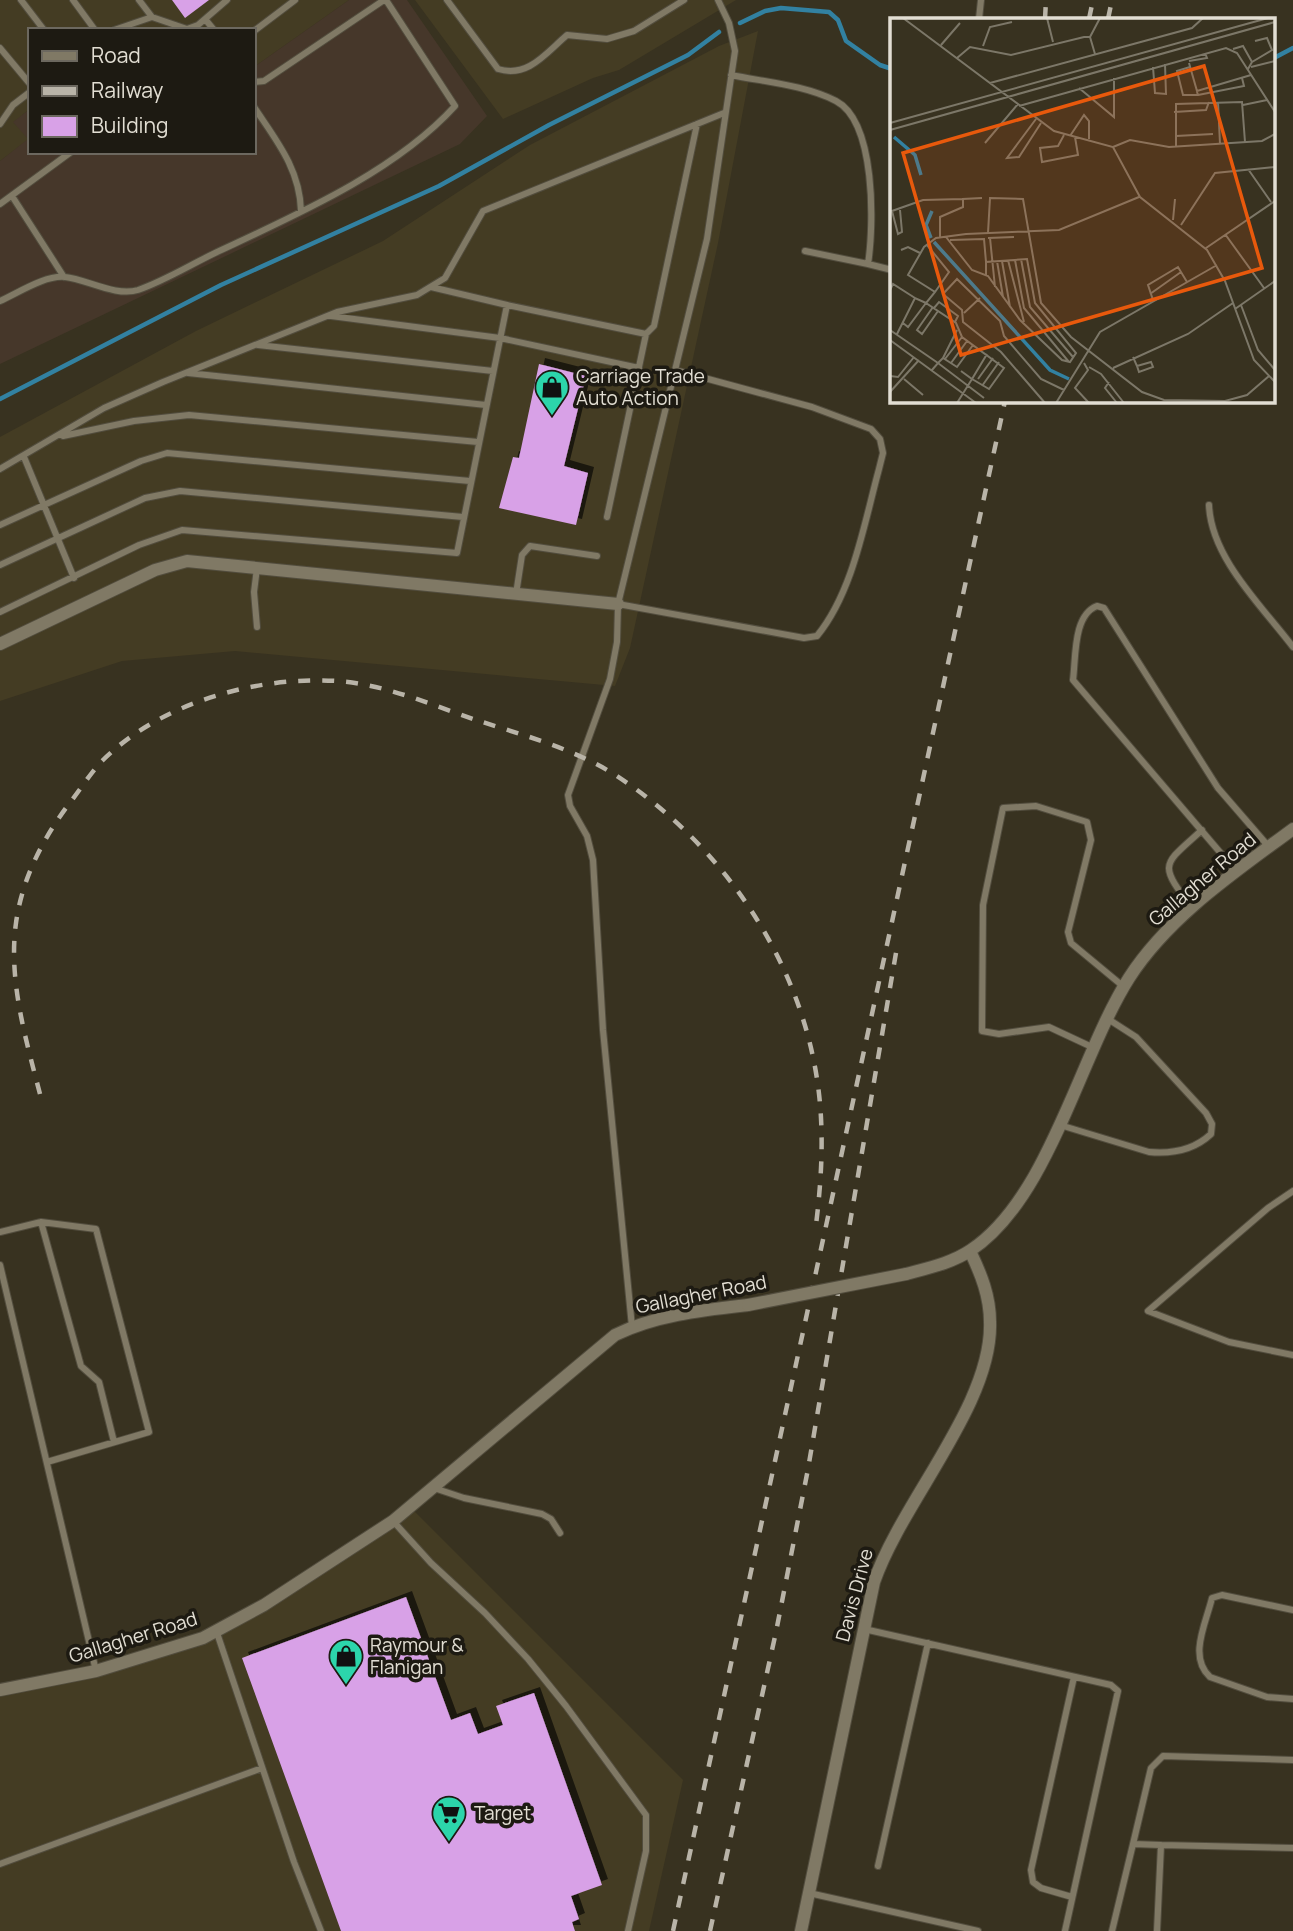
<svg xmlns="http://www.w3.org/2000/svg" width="1293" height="1931" font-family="Manrope,sans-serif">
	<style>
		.built { fill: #443c23 }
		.industrial { fill: #46372a }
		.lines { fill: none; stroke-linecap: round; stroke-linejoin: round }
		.stream { stroke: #3281a1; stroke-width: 4.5 }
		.building { fill: #d8a1e7; filter: url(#shadow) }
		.service-casing { stroke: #524d3e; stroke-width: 8 }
		.minor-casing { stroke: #524d3e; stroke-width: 14 }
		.service { stroke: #807965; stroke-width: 6 }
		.minor { stroke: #807965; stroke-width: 12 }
		.rail { stroke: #b9b4a8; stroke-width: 4.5; stroke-dasharray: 12 12; stroke-linecap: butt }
		.minor-bridge-casing { stroke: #524d3e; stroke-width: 14; stroke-linecap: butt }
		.minor-bridge { stroke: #807965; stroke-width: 12 }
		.labels { text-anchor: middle; stroke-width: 7; stroke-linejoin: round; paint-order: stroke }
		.poi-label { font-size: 19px; fill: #e2ded3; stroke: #1d1a12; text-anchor: start }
		.street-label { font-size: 19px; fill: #e2ded3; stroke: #1d1a12 }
		.inset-river { fill: none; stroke: #3281a1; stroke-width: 3.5 }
		.inset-road { fill: none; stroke: #7c7768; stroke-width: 2 }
		.view { fill: #e8590c; fill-opacity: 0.15; stroke: #e8590c; stroke-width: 3.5 }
		.inset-edge { fill: none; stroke: #e2ded3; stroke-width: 3.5 }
	</style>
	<defs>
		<filter id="shadow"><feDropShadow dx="6" dy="-6" stdDeviation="0" flood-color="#0009"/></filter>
	</defs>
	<rect width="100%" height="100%" fill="#383220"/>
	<path class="built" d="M0 0H349L254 67V30H30V109L14 122 29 139 0 161Z
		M415 0H736L619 70 593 78 503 119Z
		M758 31 718 243 630 648 615 686 235 651 122 661 0 701V437L196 331 383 241 530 145 719 46Z
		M410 1507 683 1780 649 1931H0V1687L42 1684 203 1638Z"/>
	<path class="industrial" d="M349 0H407L487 116 460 144 0 364V161L28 139 13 122 30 109V152H254V67Z"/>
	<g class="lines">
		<path class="stream" d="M740 23 765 11 781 8 829 12 838 20 846 41 880 65 892 69
			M1274 58 1293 48
			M0 399 221 285 439 186 549 125 688 55 719 32"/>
	</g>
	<path class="building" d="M172 0H209L185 18Z
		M539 364 586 376 564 466 588 473 576 525 499 508 513 457 519 458Z
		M406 1597 451 1720 470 1713 478 1734 503 1725 496 1706 534 1693 602 1885 571 1896 579 1919 572 1922 575 1931H341L242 1658Z"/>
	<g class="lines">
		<g class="service-casing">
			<path id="service" d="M21 0 44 30
				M73 0 95 30
				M139 0 152 17
				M447 0 498 69C528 78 545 54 567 35L607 39 634 31 684 0
				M205 19 214 30
				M979 19 981 0
				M114 30 152 17 187 29 198 25 227 0
				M254 31 295 0
				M0 48 30 84
				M731 75C765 82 805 85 836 101 876 122 874 225 868 264L892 270
				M254 82 264 81 384 0
				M254 107C276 140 300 169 301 211
				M0 124 13 105 30 92
				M12 196 64 277
				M0 204 71 152
				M805 251 868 264
				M0 301C18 293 45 275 65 277 86 279 116 297 138 290 164 281 190 265 215 253 296 215 395 172 455 106L386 0
				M507 305 646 334 654 326 697 124
				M331 316 500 338 639 368
				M258 345 493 371
				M188 373 486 405
				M63 436 134 421 189 415 478 442
				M24 457 74 578
				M0 469 104 408 163 382 337 312 417 295 445 278 483 211 724 113
				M1209 505C1211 558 1262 606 1293 647
				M607 517 646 334
				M0 525 141 461 167 453 470 481
				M0 565 145 498 180 491 463 517
				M516 594 522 555 530 546 597 556
				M618 604 804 638 817 636C853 592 864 524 879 469L883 453 880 439 871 429 812 407 675 370
				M0 612 139 545 182 530 457 553 507 305 431 287
				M257 627 254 592 257 568
				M1236 871 1073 680C1076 657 1073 615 1097 606L1104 608 1218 788 1269 847
				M1192 908C1158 863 1162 866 1202 830
				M1094 1048 1049 1027 999 1034 982 1031 983 905 1003 808 1036 806 1087 822 1091 840 1068 932 1071 943 1124 987
				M1060 1125 1149 1152C1171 1154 1194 1150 1211 1134L1212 1124 1206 1113 1136 1037 1108 1019
				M1293 1191 1268 1208 1148 1311 1229 1342 1293 1355
				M41 1222 81 1366 99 1382 114 1442
				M0 1232 41 1222 96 1229 149 1432 47 1462
				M0 1265 96 1671
				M632 1327 603 1030 593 860 587 836 570 806 568 795 610 679 617 642 618 604 707 239 735 51 729 23 718 0
				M434 1488 464 1498 542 1514 551 1519 560 1533
				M393 1521 431 1563 485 1613 528 1659 566 1706 646 1815V1851L628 1931
				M1293 1610 1222 1595 1212 1598C1206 1623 1188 1657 1210 1677L1267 1697 1293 1699
				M864 1629 1111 1685 1118 1691 1065 1931
				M216 1630 294 1862 321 1931
				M1161 1845 1133 1844 1151 1768 1163 1756 1293 1760
				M0 1864 262 1768
				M878 1866 928 1643
				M809 1893 978 1931
				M1072 1897 1041 1888 1033 1882 1031 1870 1074 1677
				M1112 1931 1133 1844
				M1157 1931 1161 1845 1293 1848"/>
		</g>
		<g class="minor-casing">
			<path id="minor" d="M0 644 155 570 187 561 618 604
				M906 1274C928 1268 952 1263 971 1250 1049 1198 1079 1057 1129 978 1169 916 1235 872 1293 829
				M0 1690 96 1671 203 1638 264 1605 393 1521 615 1335C655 1315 704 1310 748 1305
				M801 1931 874 1582C902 1501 993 1404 990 1322 990 1296 981 1274 970 1251"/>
		</g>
		<use href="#service" class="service"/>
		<use href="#minor" class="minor"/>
		<path class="rail" d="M1045 19 1046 0
			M1089 19 1093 0
			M1108 19 1112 0
			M40 1094C26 1040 8 980 16 923 22 878 44 836 72 800 82 787 92 771 103 760 162 702 257 676 337 681 384 684 432 705 476 720 523 735 575 749 617 776 731 851 814 979 821 1118 823 1157 820 1194 815 1233
			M673 1931 1005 401
			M710 1931 776 1632 808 1469 898 941"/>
		<g class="minor-bridge-casing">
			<path id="minor-bridge" d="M748 1305 906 1274"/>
		</g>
		<use href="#minor-bridge" class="minor-bridge"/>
	</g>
	<defs>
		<g id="shop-pin" transform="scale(1.75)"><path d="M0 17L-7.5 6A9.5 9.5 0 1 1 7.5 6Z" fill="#2cd5ab" stroke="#1d1a12"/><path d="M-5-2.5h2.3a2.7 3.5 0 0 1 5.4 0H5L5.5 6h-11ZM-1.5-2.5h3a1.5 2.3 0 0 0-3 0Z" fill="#111"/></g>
		<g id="supermarket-pin" transform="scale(1.75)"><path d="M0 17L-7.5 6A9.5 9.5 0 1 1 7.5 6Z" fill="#2cd5ab" stroke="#1d1a12"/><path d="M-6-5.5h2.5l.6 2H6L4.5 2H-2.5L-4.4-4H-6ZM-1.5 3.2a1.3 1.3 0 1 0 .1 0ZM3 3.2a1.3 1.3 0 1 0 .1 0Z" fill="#111"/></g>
	</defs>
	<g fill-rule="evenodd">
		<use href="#shop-pin" x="552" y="387"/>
		<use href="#shop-pin" x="346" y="1656"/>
		<use href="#supermarket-pin" x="449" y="1813"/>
	</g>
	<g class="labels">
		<g class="poi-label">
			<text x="576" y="383">Carriage Trade<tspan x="576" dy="22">Auto Action</tspan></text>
			<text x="370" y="1652">Raymour &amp;<tspan x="370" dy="22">Flanigan</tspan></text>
			<text x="474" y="1820">Target</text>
		</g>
		<g class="street-label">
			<text transform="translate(1202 879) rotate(-40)" y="7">Gallagher Road</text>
			<text transform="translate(701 1294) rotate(-11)" y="7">Gallagher Road</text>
			<text transform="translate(854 1595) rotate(-75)" y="7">Davis Drive</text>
			<text transform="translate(133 1637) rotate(-17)" y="7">Gallagher Road</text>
		</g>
	</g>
	<g transform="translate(890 18)">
		<rect width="385" height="385" fill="#383220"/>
		<path class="inset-river" d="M4 119 25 137 31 157M41 220 36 207 42 193M44 224 160 352 179 361"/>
		<path class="inset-road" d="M13 0 164 113 223 129 250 179 317 232 335 263 364 342 385 364M157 0 163 24M200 19 210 0M51 27 70 5M93 28 100 9 122 4M343 31 353 28 362 44 358 51M67 40 80 29 121 37 194 19H200L205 36M299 43 317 40 315 35M362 44 382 32 377 20 365 23M299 45 307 73 361 57M263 49 265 75 276 76 275 46M300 49 287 53 293 77H308L307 74M361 49 385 43M100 65 302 10 313 0M189 70 224 99V60M308 77 354 68 352 60M328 84 330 126M353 87 377 82M129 88 336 30 347 35 385 94M284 94 316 92 319 84M146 101 117 140 129 139 151 105M0 105 378 0M0 112 385 4M174 117 168 128 150 130 152 144 188 137 185 119M180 118 194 97 199 103V121M286 118 323 116M95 125 128 86M223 129 240 122 279 129 372 123 385 116M286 129V86L352 84 355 124M358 151 381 184M10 192 12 214 8 216 2 193 33 182 73 181M283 202 285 181M291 207 325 155 385 149M98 215 100 180 133 181 151 285 181 319 252 374 274 382 335 383 357 377 379 358M335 216 374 270M50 219V199L73 189V181L92 180M56 219 82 252 98 258 130 302 172 342 180 344 186 335 145 285 137 241 96 244V257M98 220 124 219M100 220 105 269M60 222 94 221 96 244M37 227 59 254 45 274M316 230 385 183M11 232 18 229 30 235M131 241 140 289 183 339M118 242 134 304M125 242 134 290 179 344M107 243 113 279M112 243 120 289M0 272 3 266 25 280M260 276 291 254M263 282 258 267 288 249 297 264M351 287 368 332 385 352M43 289 27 312 32 316 48 293M44 290 49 284 68 298 65 304M345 291 385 263M74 295 90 280M0 312 48 345 53 340 67 349 83 327M7 316 25 280 36 285 18 309 13 305M0 322 86 385M243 339 247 348 249 354 263 349 261 344 247 348M53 340 67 312M55 341 72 319M61 345 77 323M194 345 198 352 185 370 199 385M199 349 211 356 234 385M223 350 298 316 343 285M42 352 48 345 94 380M71 353 82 361 97 336M0 358 8 359 24 339M14 361 33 377M88 361 103 340M219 364 215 370 227 385M92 368 109 344M0 374 29 342M67 385 82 361 99 371 114 350 72 319 66 305 36 285 45 274 18 257 34 229 46 220 76 216 169 212 249 179M155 385 111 334 73 304 72 292 53 276 67 261 110 303 114 318 151 361 174 372M166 385 210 314 327 247"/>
		<path class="view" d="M314 48 372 250 71 337 13 135Z"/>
		<rect width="385" height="385" class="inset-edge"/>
	</g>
	<rect x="28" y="28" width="228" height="126" fill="#1d1a12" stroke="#6c685f" stroke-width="2"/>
	<rect x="42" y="51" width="35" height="10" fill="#807965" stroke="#6c685f" stroke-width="2"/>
	<text x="91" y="63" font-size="21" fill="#e2ded3">Road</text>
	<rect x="42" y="86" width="35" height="10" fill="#b9b4a8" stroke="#6c685f" stroke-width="2"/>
	<text x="91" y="98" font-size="21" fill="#e2ded3">Railway</text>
	<rect x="42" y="116" width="35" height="21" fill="#d8a1e7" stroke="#6c685f" stroke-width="2"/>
	<text x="91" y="133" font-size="21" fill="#e2ded3">Building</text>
</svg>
